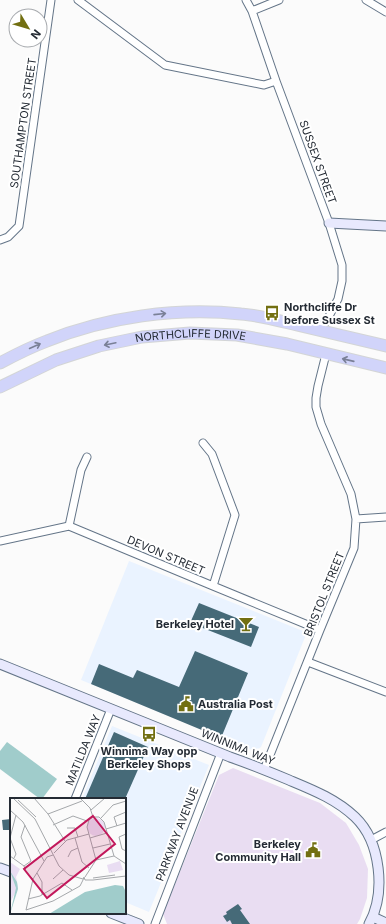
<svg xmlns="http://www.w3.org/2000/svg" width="386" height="924" font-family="Inter,sans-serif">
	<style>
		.built { fill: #eaf3ff }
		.green { fill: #e9ddf2 }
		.water { fill: #a0cccb }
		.building { fill: #466a78 }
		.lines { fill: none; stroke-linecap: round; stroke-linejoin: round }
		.street-casing { stroke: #647588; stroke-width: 9 }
		.secondary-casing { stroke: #647588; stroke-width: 11 }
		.primary-casing { stroke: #d3d5d6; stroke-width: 13 }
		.street { stroke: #fff; stroke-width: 7 }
		.secondary { stroke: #e8e9fd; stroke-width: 9 }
		.primary { stroke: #d1d4fa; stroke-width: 11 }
		.oneway { stroke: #7a8097 }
		.labels { text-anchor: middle; stroke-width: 4; stroke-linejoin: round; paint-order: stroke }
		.street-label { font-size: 11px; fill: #242b34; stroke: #fff }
		.poi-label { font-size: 11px; font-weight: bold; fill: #242b34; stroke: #fff; text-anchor: start }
		.inset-road { fill: none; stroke: #a5a8ab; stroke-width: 1 }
		.view { fill: #c2185b; fill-opacity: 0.15; stroke: #c2185b; stroke-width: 2 }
		.inset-edge { fill: none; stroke: #242b34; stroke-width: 2 }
	</style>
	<rect width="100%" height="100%" fill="#fbfbfb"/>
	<path class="built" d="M129 561 303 631 305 637 261 747 255 751 81 680Z
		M112 726 209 765 149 912 125 902V799H82Z"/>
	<path class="green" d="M233 768 320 803 346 823 359 845 368 869 367 898 360 919 357 924H167L163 914 219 775Z"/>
	<path class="water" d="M7 742 57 779 42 799H40L0 769V751Z"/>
	<path class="building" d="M199 603 259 627 251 647 190 623Z
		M195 651 248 673 221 738 91 684 99 664 133 678 137 670 179 687Z
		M114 732 148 747 125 799H85Z
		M11 819V830H3L2 820Z
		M238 904 242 909 240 910 250 924H232L230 920 227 922 223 916 227 914 226 912Z"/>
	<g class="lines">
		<g class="street-casing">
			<path id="street" d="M78 0 165 65 264 85 276 81
				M246 0 252 11 276 81 329 223 342 265V281L338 299 326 322 316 330
				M366 0 386 12
				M252 11 279 0
				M0 240 8 237 19 226 51 0
				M203 443 212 454 235 515 213 586
				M356 519 386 517
				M69 526 81 470 87 457
				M0 541 69 526 213 586 320 630
				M308 662 386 692
				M264 770 320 630 354 548 356 519 351 494 321 424 316 407V398L318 386 326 354
				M75 799 111 709
				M371 840 386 832
				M155 924 221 753"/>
		</g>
		<g class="secondary-casing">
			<path id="secondary" d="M329 223 386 226
				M0 664C77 695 154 726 230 757 250 764 270 772 289 780 313 790 336 799 355 817 381 842 386 893 369 924
				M0 868 11 872
				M111 913 139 924
				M373 917 386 923"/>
		</g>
		<g class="primary-casing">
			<g id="primary">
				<path d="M0 363C15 355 31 347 47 341 106 317 177 307 241 314 258 315 280 321 297 325 327 332 356 339 386 346"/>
				<path id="s1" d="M0 387 56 360 99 346 142 337 190 333 237 335 287 344 386 368"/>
			</g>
		</g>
		<use href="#street" class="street"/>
		<use href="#secondary" class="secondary"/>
		<use href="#primary" class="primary"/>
	</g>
	<defs><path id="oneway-shaft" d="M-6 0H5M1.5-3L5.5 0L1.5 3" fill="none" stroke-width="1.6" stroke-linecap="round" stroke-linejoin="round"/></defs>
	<g class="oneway">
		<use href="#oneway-shaft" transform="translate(160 314) rotate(-6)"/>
		<use href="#oneway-shaft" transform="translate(110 344) rotate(168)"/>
		<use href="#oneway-shaft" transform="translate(35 346) rotate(-24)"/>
		<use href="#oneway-shaft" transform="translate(348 360) rotate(-167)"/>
	</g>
	<defs>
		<g id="bus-bare" transform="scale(1.2)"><path d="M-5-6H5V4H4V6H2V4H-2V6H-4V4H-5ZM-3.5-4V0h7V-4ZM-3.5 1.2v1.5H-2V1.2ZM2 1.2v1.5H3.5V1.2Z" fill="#726f11" stroke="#fff" stroke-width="2.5" paint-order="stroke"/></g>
		<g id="bar-bare" transform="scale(1.2)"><path d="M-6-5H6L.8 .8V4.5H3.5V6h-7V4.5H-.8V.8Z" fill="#726f11" stroke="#fff" stroke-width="2.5" paint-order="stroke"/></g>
		<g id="civic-bare" transform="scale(1.2)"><path d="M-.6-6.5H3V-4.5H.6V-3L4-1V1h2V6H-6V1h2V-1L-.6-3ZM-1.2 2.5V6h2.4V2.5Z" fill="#726f11" stroke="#fff" stroke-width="2.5" paint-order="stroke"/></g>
	</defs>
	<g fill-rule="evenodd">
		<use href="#bus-bare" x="272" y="313"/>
		<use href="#bar-bare" x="246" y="624"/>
		<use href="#civic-bare" x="186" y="704"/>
		<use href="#bus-bare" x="149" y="734"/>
		<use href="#civic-bare" x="313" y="850"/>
	</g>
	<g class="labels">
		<g class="street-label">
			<text transform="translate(23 123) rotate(-82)" y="4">SOUTHAMPTON STREET</text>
			<text transform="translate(318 162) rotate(70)" y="4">SUSSEX STREET</text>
			<text dy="4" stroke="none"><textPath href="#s1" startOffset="200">NORTHCLIFFE DRIVE</textPath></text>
			<text transform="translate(166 555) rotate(23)" y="4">DEVON STREET</text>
			<text transform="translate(324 594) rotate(-68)" y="4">BRISTOL STREET</text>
			<text transform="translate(238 747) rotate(22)" y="4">WINNIMA WAY</text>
			<text transform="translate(83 750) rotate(-68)" y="4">MATILDA WAY</text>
			<text transform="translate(177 834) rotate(-69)" y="4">PARKWAY AVENUE</text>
		</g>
		<g class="poi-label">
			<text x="284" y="311">Northcliffe Dr<tspan x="284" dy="13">before Sussex St</tspan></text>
			<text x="234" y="628" text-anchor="end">Berkeley Hotel</text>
			<text x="198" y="708">Australia Post</text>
			<text x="149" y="755" text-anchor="middle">Winnima Way opp<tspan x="149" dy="13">Berkeley Shops</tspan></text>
			<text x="301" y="848" text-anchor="end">Berkeley<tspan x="301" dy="13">Community Hall</tspan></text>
		</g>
	</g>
	<g transform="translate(10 798)">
		<rect width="116" height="116" fill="#fbfbfb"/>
		<path d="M77 29a9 9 0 1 1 18 0a9 9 0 1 1-18 0ZM110 63 113 72 99 75 97 67ZM0 64 10 71 6 79 8 89 0 105Z" fill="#e9ddf2"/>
		<path d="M0 73 7 84 8 91 0 116 6 90ZM105 87 113 88 116 94V116H39L75 94Z" fill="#a0cccb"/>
		<path class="inset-road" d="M3 0 25 21 49 68 59 77 73 81M24 0 38 16 55 43M70 0 80 10 83 19M8 2 26 19M0 12 13 24 34 63M81 12 95 0M38 16 72 3M91 20 103 7 116 3M43 27 63 18 77 23M107 28 104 19 116 14M57 30H65L68 39M96 31 116 25M116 36 109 39 112 51 116 53M0 40 6 17M0 40 6 56 4 60M65 40 72 64 79 70M80 40 97 35M83 50 100 46M44 55 57 42 79 36M43 57 37 59 23 81 16 112 43 103 70 88 73 82M0 58 14 68 16 74 23 81M104 58 116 66M58 59 61 53 68 50M86 62 77 29 79 22 83 19H89L94 24 104 58M86 62 104 58M14 68 21 63 11 39 15 27M27 75 32 84V97M75 79 86 62M83 80 105 77M43 81 53 72M73 82 74 79 75 82H83L116 78M18 101 30 98 52 85 62 92"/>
		<path class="view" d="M83 18 105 46 37 100 14 71Z"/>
		<rect width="116" height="116" class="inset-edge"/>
	</g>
	<g transform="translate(28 28) rotate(128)"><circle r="19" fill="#ffffff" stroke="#a7aaae"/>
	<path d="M0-3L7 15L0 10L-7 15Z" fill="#726f11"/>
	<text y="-6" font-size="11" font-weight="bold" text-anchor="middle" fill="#242b34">N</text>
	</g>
</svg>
